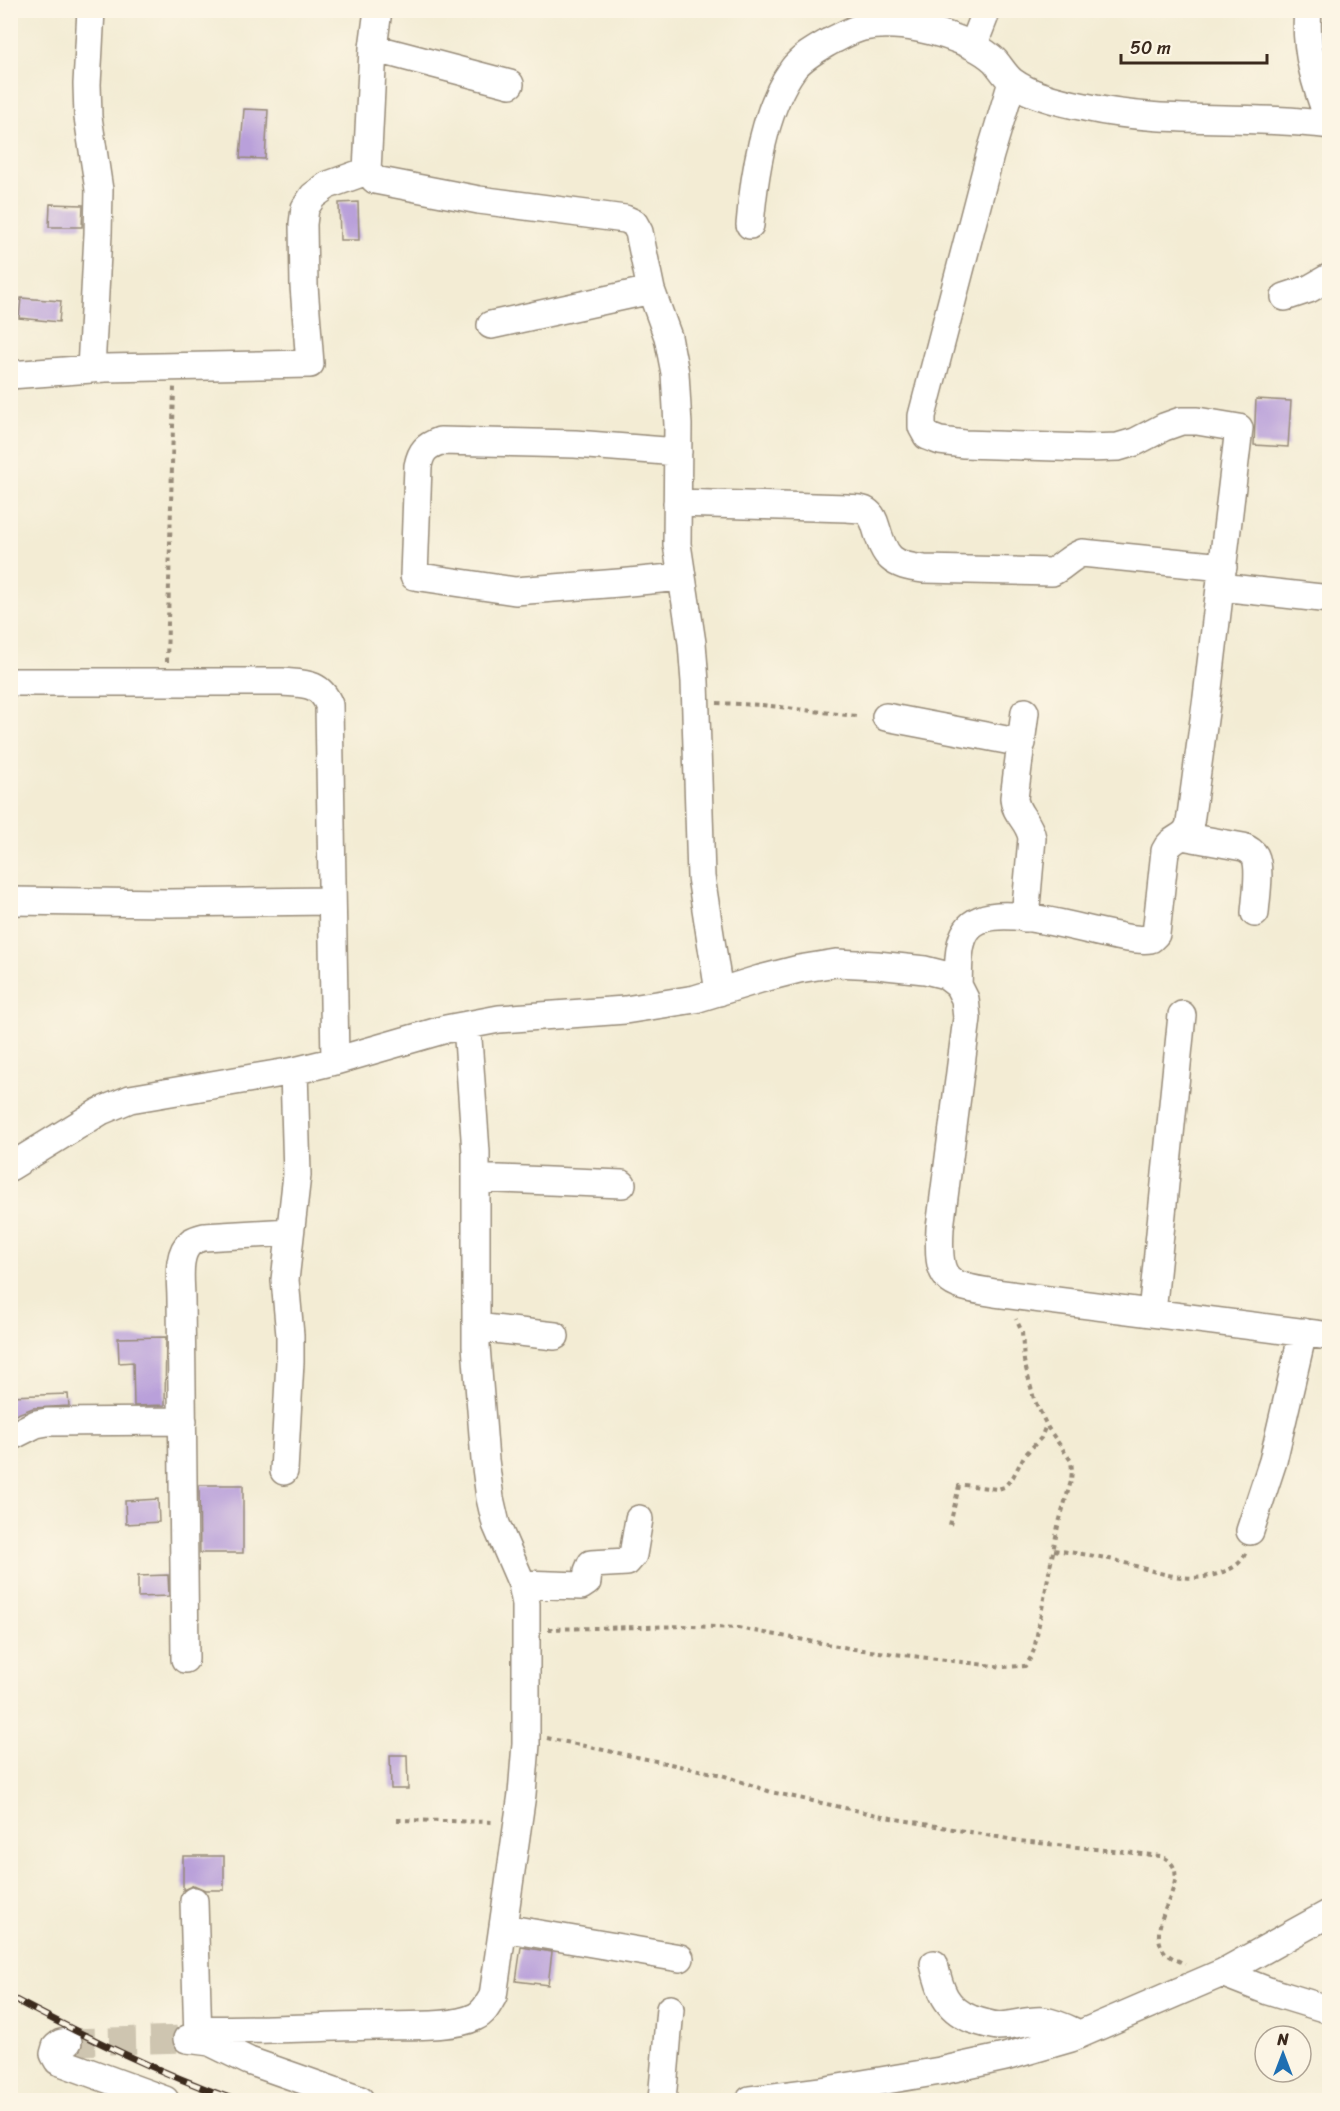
<svg xmlns="http://www.w3.org/2000/svg" width="1340" height="2111" font-family="Sriracha,sans-serif">
	<style>
		.building { fill: #b9a0da }
		.lines { fill: none; stroke-linecap: round; stroke-linejoin: round }
		.minor-tunnel { stroke: #cec5b0; stroke-width: 27; stroke-dasharray: 27 14; stroke-linecap: butt }
		.minor-casing { stroke: #978b79; stroke-width: 30 }
		.path { stroke: #978b79; stroke-width: 4; stroke-dasharray: 4.5 4.5; stroke-linecap: butt }
		.minor { stroke: #fff; stroke-width: 27 }
		.rail-casing { stroke: #3b2a1e; stroke-width: 7 }
		.rail { stroke: #fcf5e5; stroke-width: 4.5; stroke-dasharray: 14; stroke-linecap: butt }
	</style>
	<rect width="100%" height="100%" fill="#fcf5e5"/>
	<filter id="ink" filterUnits="userSpaceOnUse"><feTurbulence type="fractalNoise" baseFrequency=".0167" numOctaves="2"/><feDisplacementMap in="SourceGraphic" scale="12" xChannelSelector="R" yChannelSelector="G"/><feConvolveMatrix kernelMatrix="1 2 1 2 8 2 1 2 1" color-interpolation-filters="sRGB"/></filter>
	<filter id="wash" filterUnits="userSpaceOnUse"><feTurbulence type="fractalNoise" baseFrequency=".008" numOctaves="4" result="noise"/><feDisplacementMap in="SourceGraphic" scale="24" xChannelSelector="R" yChannelSelector="G"/><feGaussianBlur stdDeviation="1.35" result="paint"/><feColorMatrix in="noise" values="0 0 0 0 0 0 0 0 0 0 0 0 0 0 0 0 0 1.4 0 .05"/><feComposite in="paint" operator="in"/></filter>
	<g filter="url(#wash)">
		<rect width="100%" height="100%" fill="#f3ecd4"/>
		<g id="blocks">
			<path class="building" d="M244 109 268 110 265 159 240 158Z
				M358 202 359 240H340L339 203Z
				M50 204 83 205 82 227H49Z
				M21 298 61 301 59 322 19 318Z
				M1256 399 1291 401 1288 447 1254 445Z
				M166 1337 165 1405 134 1406 133 1362 119 1363 118 1338Z
				M68 1394 69 1406 33 1408 10 1417V1396Z
				M199 1485H243V1553H200Z
				M158 1499 159 1522 126 1524 125 1501Z
				M168 1575 169 1596 138 1597V1576Z
				M390 1755H407L408 1789H391Z
				M183 1856H224V1890H205L194 1885 183 1890Z
				M521 1947 552 1952 548 1985 516 1981Z"/>
		</g>
	</g>
	<g filter="url(#ink)">
		<use href="#blocks" fill-opacity="0" stroke="#978b79" stroke-width="1.5"/>
		<g class="lines">
			<path class="minor-tunnel" d="M68 2042 185 2039"/>
			<g class="minor-casing">
				<path id="minor" d="M378 10 373 48 367 171 375 180 479 200 625 219 634 223 639 232 651 290 668 337 675 373 678 425 677 544 692 643 695 682 701 877 719 992
					M1308 10C1304 49 1316 87 1330 123
					M973 46 987 10
					M373 48 510 84
					M750 225C754 176 764 109 793 69 802 57 817 49 829 42 840 37 851 30 863 27 897 20 942 31 973 46 981 50 989 55 995 61 1001 68 1006 77 1013 82 1030 95 1064 103 1085 107 1165 125 1249 114 1330 125
					M1285 297 1309 289 1330 277
					M491 325 651 290
					M91 369 98 234 99 190 88 117 87 84 91 10
					M10 375 105 368 310 364 304 286 303 224 305 208 313 196 328 185 367 171
					M678 452 575 444 440 441C426 446 421 451 418 466L414 576 515 591 619 583 681 577
					M677 503 847 508C853 509 861 508 866 511 872 515 874 520 876 527 885 558 891 565 924 569L1052 572C1063 567 1070 557 1082 553L1223 567
					M1220 587 1330 599
					M10 682H282C304 684 320 682 329 705L335 1061
					M1025 712 1014 798C1015 815 1029 820 1032 838L1025 918
					M886 717 1022 743
					M1182 836 1243 847C1248 849 1252 851 1255 856 1261 868 1256 898 1255 913
					M10 901 168 903 332 901
					M958 985C959 968 957 944 967 930 993 891 1112 945 1151 939L1156 934 1165 851C1172 836 1186 840 1190 823L1207 697 1239 428 1197 421H1181L1164 427 1135 442 1118 447 1087 448 964 444 940 441 927 436 922 427V416L990 155 1012 82
					M10 1167 101 1111 130 1099 294 1071 335 1061 446 1029 499 1019 625 1010 695 999 760 979 799 969 836 963 877 965 925 970 945 975 958 985 965 999 967 1018 940 1228C937 1281 944 1285 995 1293L1330 1336
					M476 1178 622 1184
					M1152 1313 1182 1015
					M476 1327 555 1336
					M10 1437 36 1424 47 1422 183 1421
					M284 1471 290 1362V1335L285 1280 297 1175 294 1071
					M1250 1531 1273 1461 1303 1332
					M522 1584 581 1586 587 1582 588 1571 591 1564 627 1562 633 1555 639 1519
					M185 1659 181 1299C181 1282 176 1254 191 1242 194 1240 200 1238 204 1237L290 1232
					M194 1901 198 2040
					M504 1928 680 1958
					M934 1964C940 1990 945 2008 971 2019 980 2022 989 2025 998 2026 1014 2026 1029 2019 1044 2021 1057 2023 1068 2029 1079 2034
					M1222 1973 1268 1991 1330 2010
					M198 2029C258 2031 318 2027 378 2026 403 2025 453 2028 475 2017 484 2013 488 2005 493 1996L522 1794 526 1744V1604L522 1584 496 1524 490 1498 485 1460 476 1346V1152L467 1025
					M187 2039 210 2042 249 2061 360 2100
					M68 2042 61 2043 56 2047 54 2054 58 2061 165 2100
					M662 2100 670 2009
					M750 2100 821 2091 940 2071 1005 2057 1071 2038 1222 1973 1330 1913"/>
			</g>
			<path class="path" d="M167 662 174 387
				M717 703 762 705 856 716
				M950 1525 959 1486 963 1485 998 1489 1004 1487 1013 1477 1024 1456 1041 1438 1046 1425
				M1054 1550C1074 1553 1094 1555 1114 1560 1151 1569 1186 1587 1223 1572 1234 1568 1243 1562 1246 1551
				M548 1629 689 1626 738 1628 854 1649 1003 1667 1025 1666 1030 1659 1034 1650 1058 1526 1071 1481 1072 1470 1071 1461 1048 1428 1034 1399 1024 1361 1022 1332 1016 1319
				M547 1738 722 1775 771 1792 891 1818 1020 1841 1161 1856C1200 1873 1146 1917 1162 1948 1166 1956 1177 1960 1185 1964
				M397 1820 495 1822"/>
			<use href="#minor" class="minor"/>
			<g class="rail-casing">
				<path id="rail" d="M10 1997C84 2036 157 2072 235 2100"/>
			</g>
			<use href="#rail" class="rail"/>
		</g>
	</g>
	<rect width="1340" height="2111" fill="none" stroke="#fcf5e5" stroke-width="36"/>
	<g transform="translate(1283 2054)"><circle r="28" fill="#fcf5e5" stroke="#afa495" stroke-width="1.5"/>
	<path d="M0-4.5L10 22L0 15L-10 22Z" fill="#1f6fb2"/>
	<text y="-9" font-size="16" font-weight="bold" text-anchor="middle" fill="#3b2a1e">N</text>
	</g>
	<path d="M1121 54v9h146v-9" fill="none" stroke="#3b2a1e" stroke-width="3"/>
	<text x="1130" y="54" font-size="18" fill="#3b2a1e" stroke="#fcf5e5" stroke-width="4.5" paint-order="stroke">50 m</text>
</svg>
